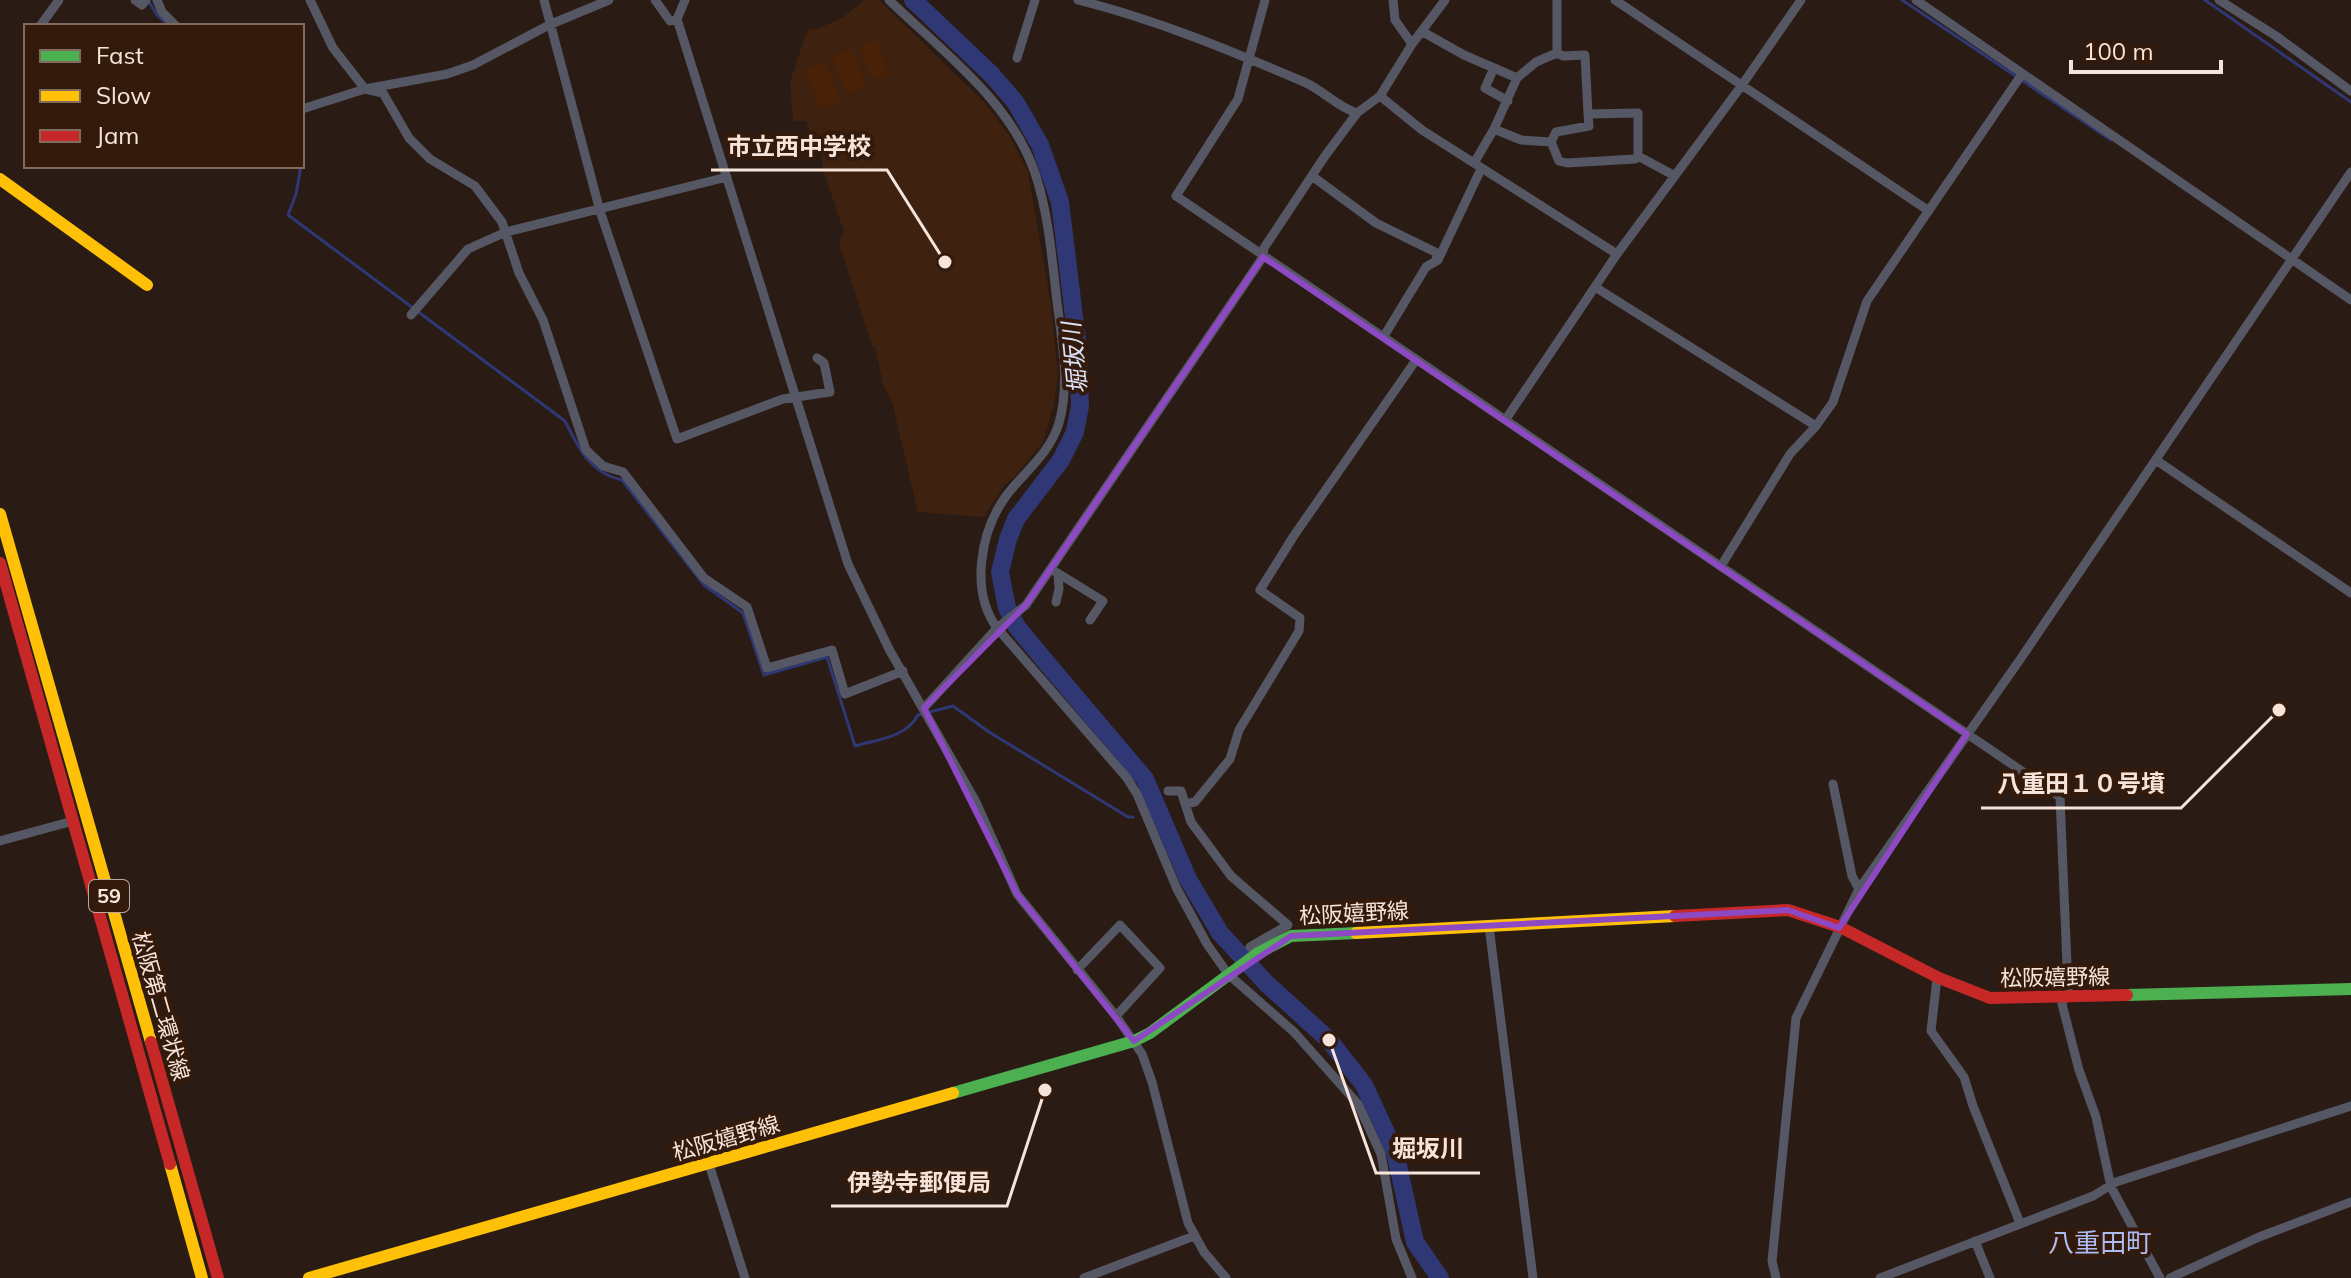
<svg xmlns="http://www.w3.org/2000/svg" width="2351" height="1278" font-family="Mulish,'Noto Sans JP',sans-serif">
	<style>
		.built { fill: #3e210f }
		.green { fill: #482106 }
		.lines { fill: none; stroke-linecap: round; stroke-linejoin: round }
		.stream { stroke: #2f3774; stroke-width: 3 }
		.river { stroke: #2f3774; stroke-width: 18 }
		.street { stroke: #555764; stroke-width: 9 }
		.fast { stroke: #4caf50; stroke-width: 12 }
		.slow { stroke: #ffc107; stroke-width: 12 }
		.jam { stroke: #c62828; stroke-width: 12 }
		.marked { fill: none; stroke: #8d48c3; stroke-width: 6; stroke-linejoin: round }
		.labels { text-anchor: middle; stroke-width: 8; stroke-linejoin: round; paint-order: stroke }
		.shield { fill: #331a0b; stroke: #bca79d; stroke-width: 2 }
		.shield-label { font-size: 20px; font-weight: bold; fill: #f6e4db }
		.street-label { font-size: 22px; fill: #f6e4db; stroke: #331a0b }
		.water-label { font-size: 24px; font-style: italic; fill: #dae0f5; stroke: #331a0b }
		.quarter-label { font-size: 26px; fill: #adbcf3; stroke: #331a0b }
		.leader { fill: none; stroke: #f6e4db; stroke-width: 3 }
		.callout-dot { fill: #f6e4db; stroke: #331a0b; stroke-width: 3 }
		.callout-label { font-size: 24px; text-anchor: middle; font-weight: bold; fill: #f6e4db; stroke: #331a0b; stroke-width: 8; stroke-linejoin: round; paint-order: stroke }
	</style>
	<rect width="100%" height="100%" fill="#2a1c14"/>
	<path class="built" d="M864 0H879L984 102 1009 135 1028 172 1051 305 1058 374 1054 404 1043 442 1016 475 1003 487 984 517 918 512 892 402 883 384 875 347 872 346 839 243 844 232 823 170 820 142 811 135 806 121H793L790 82 805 36 809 30 817 29 842 18Z"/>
	<path class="green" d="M877 41 888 74 871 79 860 46Z
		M853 49 866 86 846 94 832 57Z
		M825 61 840 100 820 108 805 69Z"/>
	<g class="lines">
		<path class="stream" d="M1902 0 2111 140
			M2205 0 2351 102
			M149 2 157 15 169 26
			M301 166 296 194 288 215 565 421C579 449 590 473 622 480L704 585 743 613 764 675 827 657 855 746C879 739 905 738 918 715L953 706 989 732 1128 817H1133"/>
		<path class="river" d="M913 0 992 75 1016 103 1040 145 1060 202 1077 341 1080 406 1075 432 1061 460 1016 519 1008 539 1000 572 1007 608 1017 627 1046 662 1145 779 1188 879 1220 933 1267 984 1329 1040 1364 1085 1395 1152 1415 1242 1440 1278"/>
		<path class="street" d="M135 0 142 5 146 0
			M157 0 162 12 176 26
			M310 0 333 48 365 89 383 93 409 138 430 159 475 186 502 222 519 273 543 320 586 450 603 466 623 472 704 578 747 607 767 668 832 650 845 694 903 671
			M544 0 600 211 677 439 783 399 830 392 824 363 817 358
			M655 0 670 21 677 19
			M685 0 677 19 848 564 889 649 976 802 1017 894 1116 1016 1142 1054 1152 1082 1188 1223 1204 1252 1226 1278
			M889 0C943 52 1012 102 1036 176 1049 217 1052 260 1057 302 1062 341 1070 384 1059 423 1049 455 1025 471 1006 496 980 532 970 591 997 628L1127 778 1137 794 1177 889 1207 944 1228 974 1294 1032 1358 1104 1381 1154 1396 1239 1412 1278
			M1078 0C1157 20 1229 50 1304 82 1323 90 1337 107 1357 113
			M1265 0 1238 99 1176 196 2060 797 2068 989 2062 1004 2079 1070 2096 1117 2111 1187 2160 1278
			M1393 0 1395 20 1412 44
			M1615 0 1929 211
			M1916 0 2351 300
			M2219 0 2276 36 2351 91
			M40 26 59 0
			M1423 32 1464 55 1517 78
			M1557 53 1563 56 1585 55 1588 114 1638 113V156L1675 176
			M1017 58 1035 0
			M1494 68 1485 88 1508 101
			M1380 96 1422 130 1617 254
			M302 109 365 89 447 74 473 65 549 25 609 0
			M1494 129 1521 140 1551 142 1559 161 1567 163 1635 159 1638 156
			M1551 142 1556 132 1589 126 1588 114
			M1474 163 1494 129 1517 78 1536 62 1557 53V0
			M1312 176 1376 223 1435 252 1438 260
			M1595 287 1816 426
			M411 315 468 249 506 232 727 177
			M1384 336 1426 267 1438 260 1481 169
			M1506 419 1617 254 1742 85 1801 0
			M2156 460 2351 593
			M1721 566 1790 454 1816 426 1833 402 1867 301 2022 74
			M1051 569 1103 601 1090 620
			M1056 602 1059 589 1058 573
			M924 708 997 628 1026 605 1263 257 1264 248 1325 156 1357 113 1380 96 1412 44 1445 0
			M1833 784 1852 876 1859 889
			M1168 791H1181L1191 822 1231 876 1288 925 1250 947 1258 953
			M1185 804 1195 802 1230 759 1239 730 1299 631 1300 618 1260 590 1293 537 1416 360
			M0 841 73 821
			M1489 926 1533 1278
			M1077 970 1120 925 1160 968 1116 1016
			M1937 978 1931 1031 1964 1077 1973 1106 2020 1223
			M709 1164 745 1278
			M1975 1241 1990 1278
			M1084 1278 1194 1236
			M1776 1278 1772 1261 1796 1018 1859 889 2019 661 2351 172
			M1880 1278 2093 1196 2116 1182 2351 1106
			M2170 1278 2259 1237 2351 1202"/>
		<path class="fast" d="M2127 995 2351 989
			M953 1093 1134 1041 1150 1033 1258 953 1291 936 1356 933"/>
		<path class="slow" d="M0 179 147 285
			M0 514 151 1042
			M1356 933 1675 916
			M170 1164 202 1278
			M309 1278 953 1093"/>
		<path class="jam" d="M0 563 170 1164
			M1675 916 1788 910 1840 927 1939 978 1990 998 2127 995
			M151 1042 218 1278"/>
	</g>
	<path class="marked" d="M1263 257 1967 734 1839 928 1788 910 1291 936 1134 1041 1017 894 924 708 1026 605Z"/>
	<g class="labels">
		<rect class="shield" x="89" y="880" width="40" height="32" rx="6"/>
		<g class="shield-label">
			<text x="109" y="903">59</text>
		</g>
		<g class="street-label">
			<text transform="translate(1354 913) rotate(-3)" y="8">松阪嬉野線</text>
			<text transform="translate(2055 977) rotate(-1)" y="8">松阪嬉野線</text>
			<text transform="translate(161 1006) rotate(74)" y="8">松阪第二環状線</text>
			<text transform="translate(726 1138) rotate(-16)" y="8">松阪嬉野線</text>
		</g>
		<g class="water-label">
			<text transform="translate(1075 358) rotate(-96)" y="8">堀坂川</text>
		</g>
		<g class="quarter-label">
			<text x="2100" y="1252">八重田町</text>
		</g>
	</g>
	<path class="leader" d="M945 262L887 170H711M2279 710L2181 808H1981M1329 1040L1376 1173H1480M1045 1090L1007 1206H831"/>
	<g class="callout-dot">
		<circle cx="945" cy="262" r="8"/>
		<circle cx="2279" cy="710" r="8"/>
		<circle cx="1329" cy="1040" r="8"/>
		<circle cx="1045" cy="1090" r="8"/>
	</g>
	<g class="callout-label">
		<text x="799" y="155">市立西中学校</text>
		<text x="2081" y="792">八重田１０号墳</text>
		<text x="1428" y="1157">堀坂川</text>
		<text x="919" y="1191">伊勢寺郵便局</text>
	</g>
	<rect x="24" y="24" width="280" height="144" fill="#331a0b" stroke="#816b5e" stroke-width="2"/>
	<rect x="40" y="50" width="40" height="12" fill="#4caf50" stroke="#816b5e" stroke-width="2"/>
	<text x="96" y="64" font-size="24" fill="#f6e4db">Fast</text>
	<rect x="40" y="90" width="40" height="12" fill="#ffc107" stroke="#816b5e" stroke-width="2"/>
	<text x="96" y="104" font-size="24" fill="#f6e4db">Slow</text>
	<rect x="40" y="130" width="40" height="12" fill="#c62828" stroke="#816b5e" stroke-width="2"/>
	<text x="96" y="144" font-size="24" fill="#f6e4db">Jam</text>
	<path d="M2071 60v12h150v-12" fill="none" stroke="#f6e4db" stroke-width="4"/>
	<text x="2083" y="60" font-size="24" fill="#f6e4db" stroke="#331a0b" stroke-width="6" paint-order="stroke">100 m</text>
</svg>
